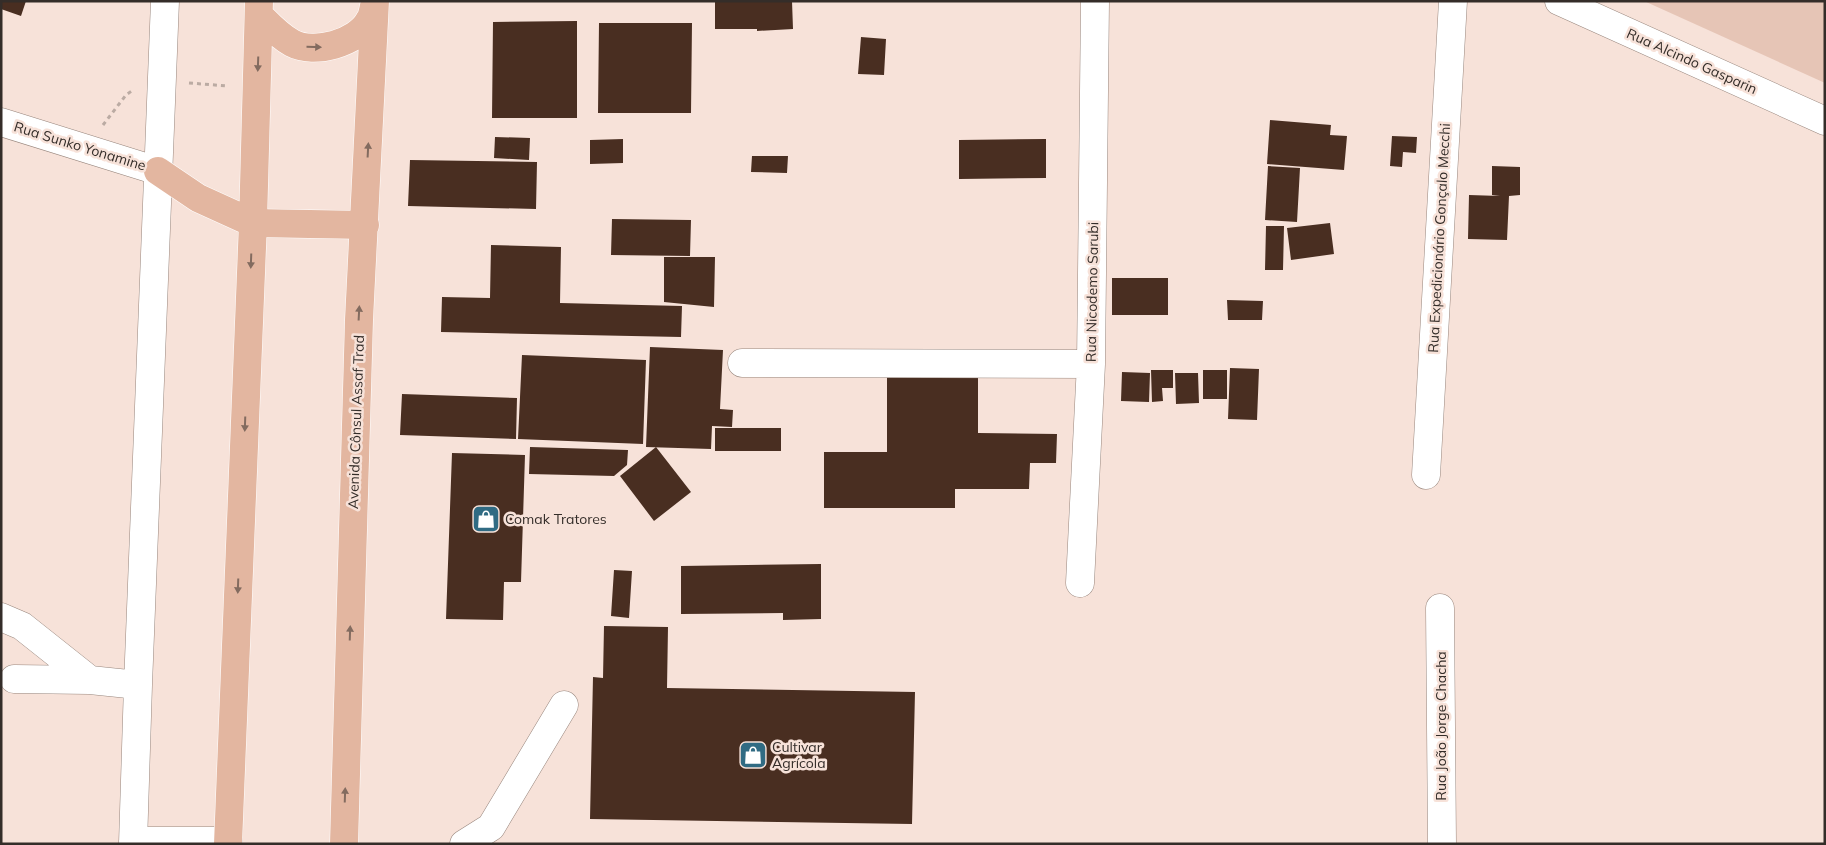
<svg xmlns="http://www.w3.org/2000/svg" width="1826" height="845" font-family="Mulish,sans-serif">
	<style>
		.green { fill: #e6c5b6 }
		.building { fill: #492e21 }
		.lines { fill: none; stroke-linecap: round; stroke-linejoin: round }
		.minor-casing { stroke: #98867d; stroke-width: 29 }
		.major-casing { stroke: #fff; stroke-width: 29 }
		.path { stroke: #bbaba3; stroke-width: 3; stroke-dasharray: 4 4; stroke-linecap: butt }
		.minor { stroke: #fff; stroke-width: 28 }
		.major { stroke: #e3b6a0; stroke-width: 28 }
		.oneway { fill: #836b5f }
		.labels { text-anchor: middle; stroke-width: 5; stroke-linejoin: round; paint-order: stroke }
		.street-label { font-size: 14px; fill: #342d29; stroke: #f7e2d9 }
		.poi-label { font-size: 14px; fill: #342d29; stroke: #f7e2d9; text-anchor: start }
	</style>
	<rect width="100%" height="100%" fill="#f7e2d9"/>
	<path class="green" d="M1644 1H1825V83Z"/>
	<path class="building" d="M1 1H26L21 16 1 9Z
		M715 1H792L793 29 757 31V29H715Z
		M577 21V118H492L493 22Z
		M599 23H692L691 113H598Z
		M861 37 886 39 884 75 858 74Z
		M1270 120 1331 125 1330 135 1347 136 1344 170 1267 164Z
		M1392 136 1417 137 1416 153 1403 152 1402 167 1390 166Z
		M495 137 530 138 529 160 494 158Z
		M623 139V163L590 164V140Z
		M1046 139V178L959 179V140Z
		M752 156H788L787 173 751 172Z
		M410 160 537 162 536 209 408 206Z
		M1268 166 1300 168 1297 222 1265 220Z
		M1492 166 1520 167V195L1509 196 1507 240 1468 239 1469 195 1500 196 1492 195Z
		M612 219 691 220 690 256 611 255Z
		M1330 223 1334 254 1291 260 1287 228Z
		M1266 226H1284L1283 270H1265Z
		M491 245 561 247 560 303 682 306 681 337 441 332 442 297 490 298Z
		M664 257H715L714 307 664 302Z
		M1112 278H1168V315H1112Z
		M1227 300 1263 301 1262 320H1228Z
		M650 347 723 350 720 409 733 410 732 427 712 426 711 449 646 447Z
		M522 355 646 360 643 444 518 439Z
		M887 367 978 368V433L1057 434 1056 463H1030L1029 489H955V508H824V452H887Z
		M1230 368 1259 369 1257 420 1228 419Z
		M1151 370H1173V388H1162L1163 401 1152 402Z
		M1203 370H1227V399H1203Z
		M1122 372 1150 373 1149 402 1121 401Z
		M1175 373H1198L1199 403 1176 404Z
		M402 394 517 398 516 439 400 435Z
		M715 428H781V451H715Z
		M530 447 628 450 627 465 614 476 529 474Z
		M656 447 691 492 654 521 620 476Z
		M452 453 525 455 521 582H504L503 620 446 619Z
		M821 564V619L783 620V613L681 614V566Z
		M614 570 632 571 629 618 611 616Z
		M604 626 668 627 667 688 915 692 912 824 590 819 593 677 603 678Z"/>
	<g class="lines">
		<g class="minor-casing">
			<path id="minor" d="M1559 1 1825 121
				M1 122 158 171
				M742 363 1091 364
				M1426 475 1453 1
				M1080 583 1091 364 1095 1
				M1440 608 1442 844
				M1 617 22 626 90 680 138 685
				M14 679 90 680
				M133 841H228
				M133 844 138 685 165 1
				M464 844 491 827 564 705"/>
		</g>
		<g class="major-casing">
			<path id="major" d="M259 15C269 25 279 36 292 43 314 55 357 43 369 21 372 17 373 11 374 6
				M158 171 198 198 253 223 365 225
				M228 844 253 223 259 1
				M344 844 359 320 375 1"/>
		</g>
		<path class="path" d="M189 83 228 86
			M103 125 126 95 133 90"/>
		<use href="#minor" class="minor"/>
		<use href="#major" class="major"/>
	</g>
	<defs><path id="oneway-solid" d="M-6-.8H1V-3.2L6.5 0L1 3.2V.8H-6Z" transform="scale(1.25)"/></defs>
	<g class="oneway">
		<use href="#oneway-solid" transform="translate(314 47) rotate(2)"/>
		<use href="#oneway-solid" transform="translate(258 64) rotate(92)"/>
		<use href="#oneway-solid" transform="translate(368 150) rotate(-87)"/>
		<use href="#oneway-solid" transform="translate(251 261) rotate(92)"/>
		<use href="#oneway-solid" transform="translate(359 313) rotate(-87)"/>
		<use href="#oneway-solid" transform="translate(245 424) rotate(92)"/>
		<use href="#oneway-solid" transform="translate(238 586) rotate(92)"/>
		<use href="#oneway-solid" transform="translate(350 633) rotate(-88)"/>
		<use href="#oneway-solid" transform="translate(345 795) rotate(-88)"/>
	</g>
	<defs>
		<g id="shop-square" transform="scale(1.4375)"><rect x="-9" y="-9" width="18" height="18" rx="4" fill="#306b83" stroke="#f7e2d9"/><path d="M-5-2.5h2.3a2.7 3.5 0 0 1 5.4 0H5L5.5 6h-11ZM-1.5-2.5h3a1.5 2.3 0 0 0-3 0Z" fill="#fff"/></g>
	</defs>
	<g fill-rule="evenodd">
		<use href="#shop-square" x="486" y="519"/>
		<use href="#shop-square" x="753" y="755"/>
	</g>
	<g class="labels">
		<g class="street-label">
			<text transform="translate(1692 61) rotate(24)" y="5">Rua Alcindo Gasparin</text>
			<text transform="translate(80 146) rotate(17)" y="5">Rua Sunko Yonamine</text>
			<text transform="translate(1439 238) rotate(-87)" y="5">Rua Expedicionário Gonçalo Mecchi</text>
			<text transform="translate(1092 292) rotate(-89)" y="5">Rua Nicodemo Sarubi</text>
			<text transform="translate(356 422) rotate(-88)" y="5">Avenida Cônsul Assaf Trad</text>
			<text transform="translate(1441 726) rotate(-90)" y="5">Rua João Jorge Chacha</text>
		</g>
		<g class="poi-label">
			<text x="505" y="524">Comak Tratores</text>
			<text x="772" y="752">Cultivar<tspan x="772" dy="16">Agrícola</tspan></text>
		</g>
	</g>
	<rect width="1826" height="845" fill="none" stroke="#342d29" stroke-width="5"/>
</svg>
